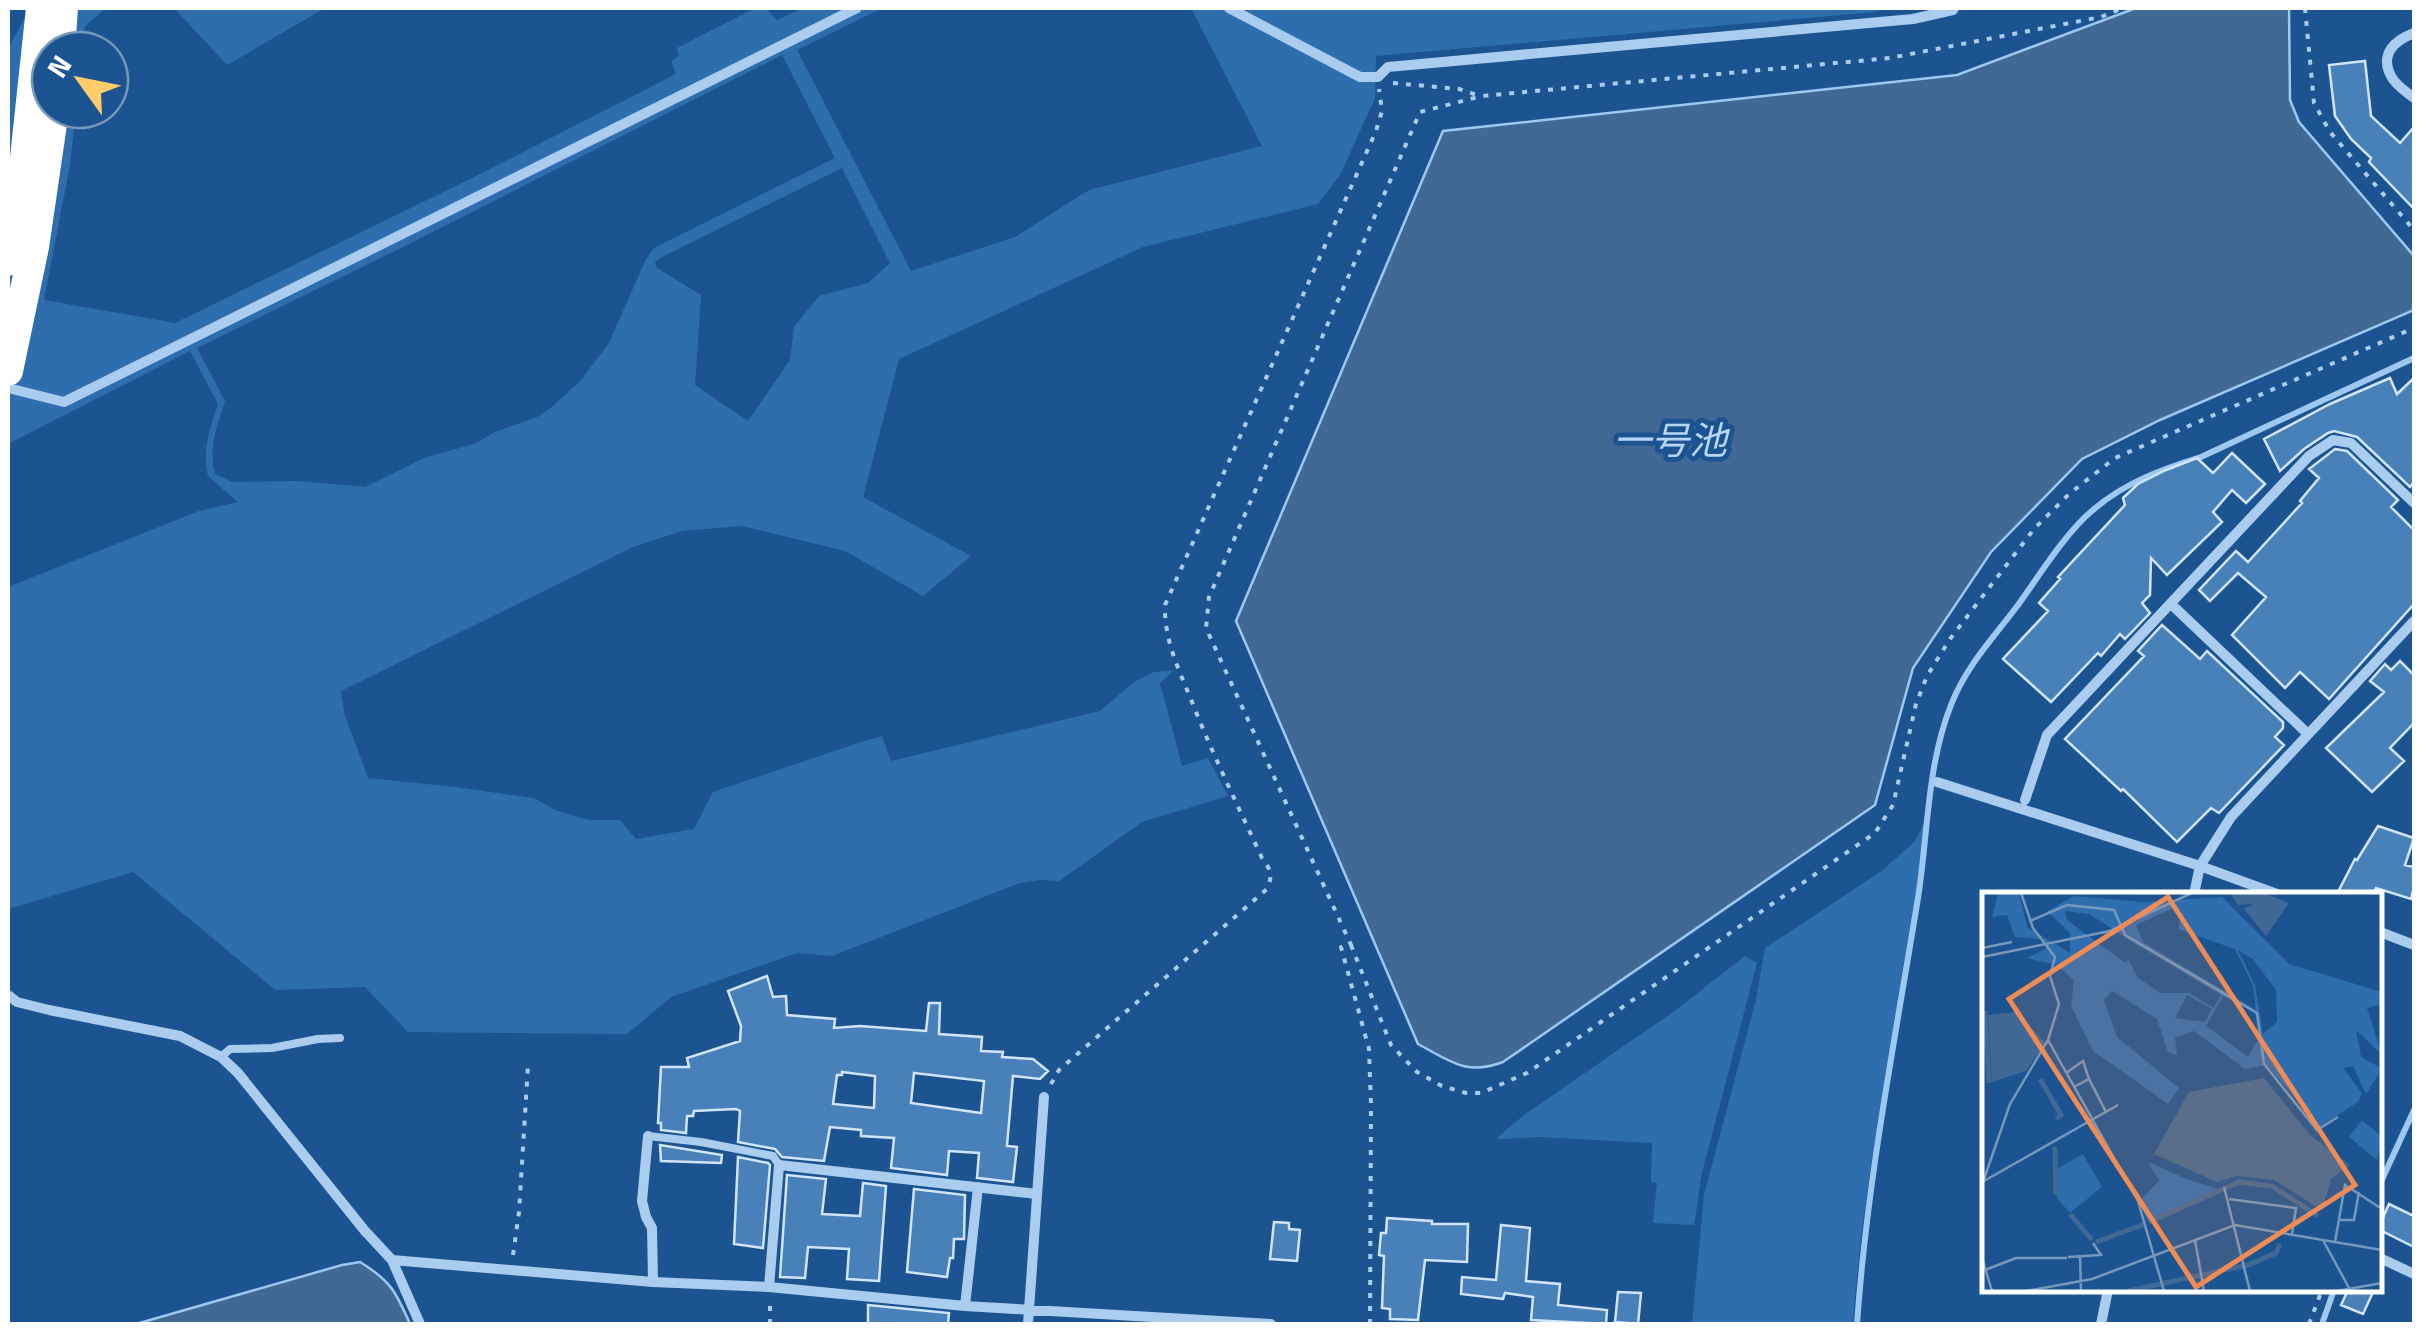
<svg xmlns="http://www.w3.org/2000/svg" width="2422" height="1332" font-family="'Titillium Web','Noto Sans JP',sans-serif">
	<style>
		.green { fill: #2e6eaf; fill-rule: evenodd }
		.water { fill: #406995; stroke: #9dc8f1; stroke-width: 2.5 }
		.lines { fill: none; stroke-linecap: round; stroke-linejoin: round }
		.stream { stroke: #9dc8f1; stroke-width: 6 }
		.building { fill: #4880ba; stroke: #d0e5fa; stroke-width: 2.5; fill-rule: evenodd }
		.path { stroke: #aaccef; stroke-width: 4; stroke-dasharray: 5 8; stroke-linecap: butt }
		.lane { stroke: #aaccef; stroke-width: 8 }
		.street { stroke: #aaccef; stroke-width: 10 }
		.highway { stroke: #fff; stroke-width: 30 }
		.labels { text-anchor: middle; stroke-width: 10; stroke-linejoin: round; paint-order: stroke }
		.water-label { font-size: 38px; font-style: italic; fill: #b6d6f5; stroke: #1b5491 }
		.inset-river { fill: none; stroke: #406995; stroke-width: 5 }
		.inset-road { fill: none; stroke: #7698bd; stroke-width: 2.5 }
		.view { fill: #ef8b55; fill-opacity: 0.15; stroke: #ef8b55; stroke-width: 5 }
		.inset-edge { fill: none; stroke: #fff; stroke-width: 5 }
	</style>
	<rect width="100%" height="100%" fill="#1b5491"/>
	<path class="green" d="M30 8H106L85 26 82 50H50V110H76L70 165 44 300 175 323 470 179 676 74 671 61 679 56 677 48 755 8H765L777 20 803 8H882L797 50 911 271 1015 237 1089 190 1262 146 1191 8H1887L1876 12 1376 56 1375 98 1340 175 1318 204 1143 247 899 359 863 497 971 556 923 596 845 551 742 526 682 531 633 547 341 691 345 716 368 778 455 787 534 798 555 810 588 820H620L636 839 694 829 713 792 858 743 882 736 891 761 1100 711 1134 682 1154 672 1174 670 1160 683 1182 766 1208 758 1228 796 1142 822 1059 881 1040 880 1020 883 832 956 797 953 671 997 627 1034 408 1032 365 987 275 990 133 872 8 909V587L199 511 238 502 208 476C202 451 210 427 218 404L190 351 8 444V49ZM782 55 835 158 654 248 645 261 609 343 581 380 552 407 537 417 495 432 474 444 424 458 365 487 299 481 232 482 215 474C208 449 217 425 225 401L197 348 403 247ZM842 168 890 263 868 283 819 296 794 327 790 360 748 421 695 385 701 295 657 268 655 262 660 258Z
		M174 8H325L227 65Z
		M1926 819C1908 988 1864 1154 1853 1324H1692L1704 1195 1756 1000 1765 948 1883 870 1915 841Z
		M1745 956 1757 963 1702 1173 1694 1225 1653 1223 1657 1183 1651 1182 1652 1143 1539 1137 1498 1139V1137L1524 1115 1676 1010Z"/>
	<path class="water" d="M2136 8H2289L2290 100 2299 122 2414 256V310L2160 420 2082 459 1991 552 1913 668 1875 805 1503 1062C1466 1076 1450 1061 1418 1044L1236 621 1443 131 1957 75Z
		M360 1262C391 1281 396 1292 410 1324H136L342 1265Z"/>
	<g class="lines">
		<path class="stream" d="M2380 1184 2414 1110
			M1857 1324C1867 1181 1895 1040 1918 898 1928 834 1927 765 1951 705 1966 666 1994 637 2018 605 2039 576 2066 532 2093 510 2124 483 2162 469 2201 457L2414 358
			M2322 1324 2334 1290"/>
	</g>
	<path class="building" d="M2365 61 2371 116 2400 143 2414 127V209L2369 162 2371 158 2351 139 2335 116 2329 65Z
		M2390 378 2397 394 2414 378V482L2410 487 2357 437 2334 431 2328 433 2304 449 2280 471 2264 439 2330 404Z
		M2335 449 2347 451 2398 500 2391 507 2414 530V604L2329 699 2300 672 2285 688 2232 635 2266 597 2238 573 2210 601 2199 590 2236 551 2248 562 2302 503 2300 501 2319 478 2309 469Z
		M2232 453 2265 484 2246 503 2232 490 2213 512 2222 522 2167 575 2151 558 2150 595 2142 603 2150 613 2125 639 2120 634 2101 656 2098 653 2051 702 2003 659 2048 611 2039 603 2060 579 2058 577 2125 505 2123 498 2138 484 2166 470 2197 458 2213 473Z
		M2162 625 2200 659 2207 651 2283 722V728L2275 737 2284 745 2219 813 2211 808 2177 842 2123 789 2121 791 2065 739 2144 656 2138 651Z
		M2400 661 2414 675V723L2390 748 2404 761 2372 792 2326 748 2384 692 2370 681 2385 664 2391 670Z
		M2378 826 2414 838 2405 865 2414 867V887L2411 899 2376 888 2373 894H2337L2355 859 2357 860Z
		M767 976 773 997 786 996 787 1015 835 1019 834 1028 860 1026 926 1031 929 1003H940L939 1034 982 1037 981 1051 1003 1052 1002 1057 1033 1059 1048 1071 1040 1079 1013 1076 1007 1146 1017 1147 1013 1182 977 1178 979 1153 949 1151 947 1175 891 1168 894 1138 861 1136V1130L830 1127 824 1161 782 1157 775 1149 738 1142 740 1111 736 1109 694 1111 693 1116H687L686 1133 661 1130V1123H658L661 1067H689L687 1058 740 1041 741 1026 728 991ZM842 1072 875 1076 874 1108 833 1104 837 1075H842ZM914 1073 984 1081 981 1113 911 1103Z
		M660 1145 722 1155 721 1163 661 1161Z
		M738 1157 768 1163 770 1165 763 1248 734 1244Z
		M787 1175 826 1179 822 1214 860 1216 863 1183 886 1186 879 1281 847 1279 849 1249 808 1247 805 1278 780 1277Z
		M914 1189 965 1195 964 1239H954L953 1258H950L947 1277 907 1272Z
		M2389 1204 2414 1216V1247L2380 1230V1224Z
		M1387 1218 1432 1221V1224H1468L1467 1262 1425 1260 1418 1320 1390 1319V1309L1382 1308 1384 1256 1379 1255 1381 1233H1386Z
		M1274 1222 1289 1223V1229L1300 1230 1297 1261 1270 1259Z
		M1501 1225 1530 1228 1526 1281 1560 1284 1558 1305 1607 1310 1606 1324 1531 1320 1533 1297 1505 1293 1503 1299 1461 1294 1462 1277 1496 1280Z
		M2348 1290H2374L2363 1314 2341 1305Z
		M1618 1292 1641 1293 1638 1324 1615 1322Z
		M868 1305 949 1313 948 1324H868Z"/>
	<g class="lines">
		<path class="path" d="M2305 8 2314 103 2330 132 2414 230
			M1393 83 1459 89 1477 95
			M1351 945 1391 1045 1417 1072 1442 1086 1466 1093H1481L1527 1073 1875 833 1893 805 1916 704 1927 676 1950 639 2034 529 2069 494 2115 458 2414 328
			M1051 1084 1059 1070 1267 889C1273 875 1271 870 1262 858 1238 806 1213 755 1192 702 1179 670 1164 640 1165 605L1376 131 1382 111 1379 89
			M513 1255 519 1212 528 1066
			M770 1324V1299
			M1370 1324 1371 1105 1369 1049 1341 947 1351 945 1206 628 1209 597 1420 112 1482 96 1890 58 2101 17 2123 8
			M2309 1324 2322 1290"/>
		<path class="lane" d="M221 1057 230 1049 272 1048 318 1039 340 1038
			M648 1136 701 1142 773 1156 779 1165"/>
		<path class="street" d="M1229 8 1360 77H1378L1388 67 1913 19 1953 10 1954 8
			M2414 33C2396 40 2379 53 2391 76 2395 85 2407 92 2414 98
			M8 388 64 402 857 8
			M2171 604 2308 734
			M1937 782 2200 866 2277 894
			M2025 800 2047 735 2309 456 2333 440 2351 443 2414 503
			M2194 894 2200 866 2231 817 2414 621
			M2380 932 2414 945
			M8 995 17 1002 49 1010 180 1036 221 1057 238 1073 365 1231 392 1260 420 1324
			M648 1136 642 1201 646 1217 652 1228 653 1282
			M2380 1258 2414 1274
			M392 1260 653 1282 769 1287 965 1306 1271 1324
			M769 1287 779 1165 1037 1194
			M965 1306 978 1187
			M1028 1324 1044 1097
			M2101 1324 2108 1290"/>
		<path class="highway" d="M60 50 63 8
			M8 261 24 167 41 8
			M8 371 34 247 54 110"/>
	</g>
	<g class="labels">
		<g class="water-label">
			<text x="1670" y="454">一号池</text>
		</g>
	</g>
	<g transform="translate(1982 892)">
		<rect width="400" height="400" fill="#1b5491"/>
		<path d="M16 1H37L45 35 88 61V41L65 19 92 4 162 10 240 5 307 72 400 100V112L385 116 400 163 374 138 379 165 399 176 393 188 384 202 371 174 361 176 380 201 377 209 338 235 285 173 263 177 212 139 193 146 195 163 186 160 175 127 130 99 122 108 135 145 197 196 186 212 111 159 89 114 92 88 75 73 45 66 65 56 58 47 33 45 25 23 10 25ZM189 17 200 20 196 37 253 57 271 94 274 118 161 50 154 33ZM83 19 107 22 158 55 143 71 85 28ZM159 55 239 103 232 116 207 101H178L156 86 146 67ZM256 58 271 67 294 98 295 130 281 142 273 93ZM205 103 230 117 223 130 193 126ZM241 104 273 121 278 144 266 165 224 134ZM380 228 400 245 395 268 367 245ZM101 262 120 295 88 321 75 306 71 279ZM166 270 207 288 237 297 166 330 157 310 177 289Z" fill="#2e6eaf" fill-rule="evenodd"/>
		<path d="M248 1H282L307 11 284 44 262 17 271 12 256 13ZM35 120 63 151 44 179 10 190 6 123ZM282 186 328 243 368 273 349 287 340 318 292 288 254 284 235 290 172 262 207 200Z" fill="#406995"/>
		<path class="inset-river" d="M3 119 7 191M58 187 79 223 74 227M73 255 74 303M88 322 110 348M167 330 257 290 290 294 336 324M114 350 163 332M146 399 266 373 294 361 298 352"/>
		<path class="inset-road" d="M152 1H185M48 29 85 13 132 18 143 43 275 121 282 172 335 238 356 225M0 56 30 50M0 65 128 39 210 1M66 148 156 309 182 399M84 181 101 169 107 187M92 195 107 187 124 220M2 289 136 213M0 293 28 212 66 148 77 112 68 84 73 65 51 36 39 1M242 295 268 399M247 307 314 316 310 342M357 328H372L377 300M213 348 222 399M341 348 367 396M353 350 363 293 400 317M98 364 99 399M86 365 119 363 111 351M0 366 10 399M3 378 34 366H85M44 399 110 387 253 333 400 358M355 399 400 391"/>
		<path class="view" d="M186 5 373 293 214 395 27 107Z"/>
		<rect width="400" height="400" class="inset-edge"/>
	</g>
	<rect width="2422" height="1332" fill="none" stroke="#ffffff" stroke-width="20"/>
	<g transform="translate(80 80) rotate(303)"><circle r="48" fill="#1b5491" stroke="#7698bd" stroke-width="2.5"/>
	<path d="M0-8L18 38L0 25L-18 38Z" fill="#ffcc68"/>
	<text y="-15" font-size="28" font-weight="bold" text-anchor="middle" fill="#ffffff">N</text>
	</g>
</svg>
